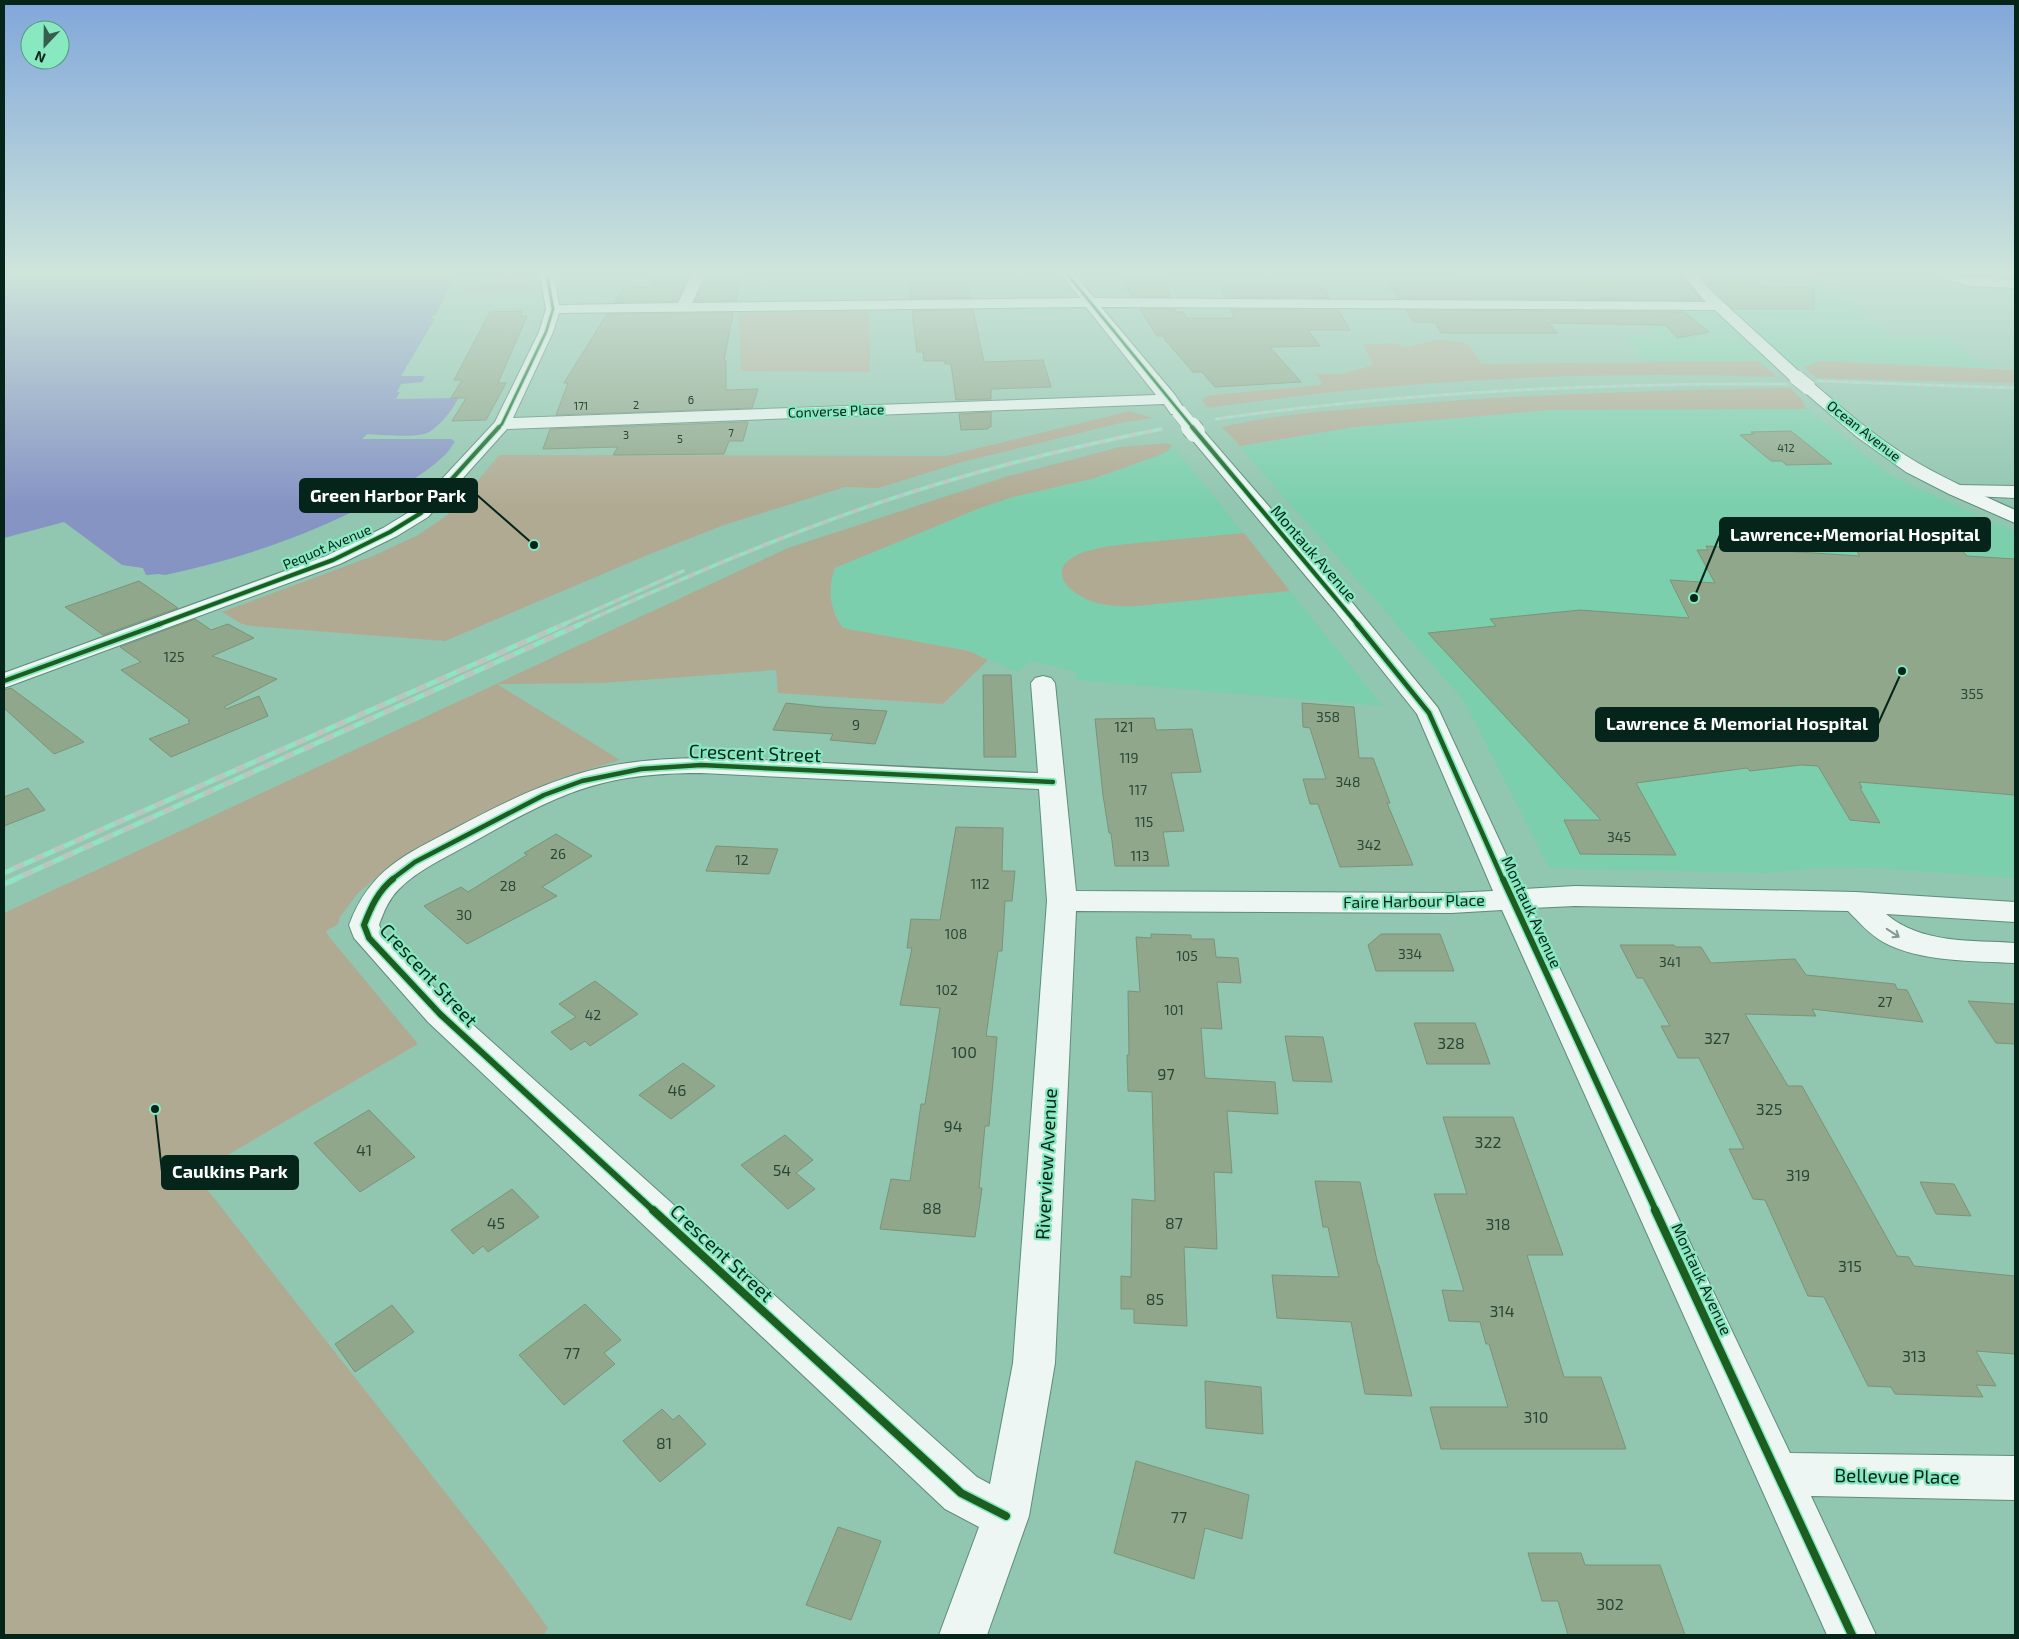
<svg xmlns="http://www.w3.org/2000/svg" width="2019" height="1639" font-family="'Exo 2',sans-serif">
	<style>
		.built { fill: #7bcfad }
		.green { fill: #b1aa93 }
		.water { fill: #8694c4 }
		.building { fill: #90a78c; stroke: #7c9377 }
		.lines { fill: none; stroke-linecap: round; stroke-linejoin: round }
		.minor-casing { stroke: #5e8c7b; stroke-width: 2 }
		.major-casing { stroke: #5e8c7b; stroke-width: 2 }
		.minor { fill: #eef6f3; fill-rule: evenodd }
		.major { fill: #eef6f3; fill-rule: evenodd }
		.rail-far3-casing { stroke: #b7c7c0; stroke-width: 3 }
		.rail-far2-casing { stroke: #b7c7c0; stroke-width: 4 }
		.rail-far1-casing { stroke: #b7c7c0; stroke-width: 5.5 }
		.rail-casing { stroke: #b7c7c0; stroke-width: 6 }
		.rail-far3 { stroke: #88e9c0; stroke-width: 2; stroke-dasharray: 6; stroke-linecap: butt }
		.rail-far2 { stroke: #88e9c0; stroke-width: 2.5; stroke-dasharray: 8; stroke-linecap: butt }
		.rail-far1 { stroke: #88e9c0; stroke-width: 4; stroke-dasharray: 11; stroke-linecap: butt }
		.rail { stroke: #88e9c0; stroke-width: 4.5; stroke-dasharray: 14; stroke-linecap: butt }
		.minor-bridge-far1-casing { stroke: #5e8c7b; stroke-width: 16; stroke-linecap: butt }
		.minor-bridge-casing { stroke: #5e8c7b; stroke-width: 22; stroke-linecap: butt }
		.major-bridge-casing { stroke: #5e8c7b; stroke-width: 16; stroke-linecap: butt }
		.minor-bridge-far1 { stroke: #eef6f3; stroke-width: 15 }
		.minor-bridge { stroke: #eef6f3; stroke-width: 20 }
		.major-bridge { stroke: #eef6f3; stroke-width: 15 }
		.cycleway-far4-casing { stroke: #88e9c0; stroke-width: 4.5 }
		.cycleway-far3-casing { stroke: #88e9c0; stroke-width: 6 }
		.cycleway-far2-casing { stroke: #88e9c0; stroke-width: 8 }
		.cycleway-far1-casing { stroke: #88e9c0; stroke-width: 9 }
		.cycleway-casing { stroke: #88e9c0; stroke-width: 11 }
		.cycleway-far4 { stroke: #1b5e20; stroke-width: 2.5 }
		.cycleway-far3 { stroke: #1b5e20; stroke-width: 4 }
		.cycleway-far2 { stroke: #1b5e20; stroke-width: 4.5 }
		.cycleway-far1 { stroke: #1b5e20; stroke-width: 6 }
		.cycleway { stroke: #1b5e20; stroke-width: 8 }
		.oneway { stroke: #859891 }
		.labels { text-anchor: middle; stroke-width: 4.5; stroke-linejoin: round; paint-order: stroke }
		.far-number-label { font-size: 11px; fill: #284636 }
		.far-street-label { font-size: 14px; fill: #05251a; stroke: #88e9c0 }
		.number-label { font-size: 14px; fill: #284636 }
		.street-label { font-size: 16px; fill: #05251a; stroke: #88e9c0 }
		.near-number-label { font-size: 16px; fill: #284636 }
		.near-street-label { font-size: 19px; fill: #05251a; stroke: #88e9c0 }
		.leader { fill: none; stroke: #05251a; stroke-width: 2 }
		.callout-dot { fill: #05251a; stroke: #88e9c0; stroke-width: 2 }
		.callout { fill: #05251a; stroke: #05251a; stroke-width: 2 }
		.callout-label { font-size: 18px; text-anchor: middle; font-weight: bold; fill: #fff }
	</style>
	<rect width="100%" height="100%" fill="#91c6b0"/>
	<path class="built" d="M1565 275H1827L1809 277 1833 287 1890 335 1946 337 1976 360 1997 366 1986 368 1820 361 1804 367 1764 366 1758 361 1645 362 1625 336 1656 334 1628 302 1587 301Z
		M1721 408 1807 409 1895 478 2015 532V878L1877 868 1823 867 1765 873 1549 868 1473 718 1460 696 1240 447 1358 426 1549 410Z
		M1172 445 1383 706 1076 680 1075 671 1031 661 1017 672 969 651 843 628 838 620 831 601V579L835 568 985 506 1013 497 1095 478 1154 457 1168 451Z"/>
	<path class="green" d="M533 283V291L457 295 473 286Z
		M869 311 870 361 869 372 741 371 739 313Z
		M1442 339 1468 344 1482 364 1758 361 1777 377C1633 372 1488 376 1344 391 1299 395 1254 402 1209 408L1203 402V400L1207 396 1221 394 1322 385 1317 374H1343L1373 365 1363 345 1393 343 1405 347Z
		M1820 361 2015 370V383L1816 378 1804 367Z
		M1790 388 1802 400 1807 409 1549 410 1354 427 1240 446 1222 427C1280 413 1340 410 1399 405 1529 394 1660 390 1790 388Z
		M1130 411 1152 418 1120 423 962 462 878 488 845 487 724 525 650 554 445 641 251 626 242 624 222 612 373 556 418 535 446 516 457 506 499 455 946 456Z
		M1166 443 1172 445 1168 451 1154 457 1095 478 1013 497 985 506 835 568C827 589 830 610 843 628L969 651 988 660 943 704 778 693 776 670 602 683 497 684 620 760 560 778 485 812 398 860 358 893 340 917 338 924 326 931 330 938 418 1044 195 1174 507 1571 548 1628 544 1635H4V913L788 548 1005 477 1120 447Z
		M1244 533 1290 591 1137 606C1122 607 1102 606 1088 600 1060 587 1048 565 1084 552 1105 545 1127 544 1148 542 1180 539 1212 536 1244 533Z"/>
	<path class="water" d="M4 275H455L436 314 430 318 434 319 433 322 401 376H425L422 382 401 384 397 392H400L396 399 458 398C455 408 436 430 427 433 415 438 380 435 367 434L362 439H452L455 442C452 445 450 450 446 454 420 479 385 496 352 512 292 541 231 561 165 575L159 574 146 575 143 568 122 565 64 522 4 538Z"/>
	<path class="building" d="M652 275H689L677 301 615 302 624 288 652 287Z
		M707 275H740L736 301H695Z
		M1455 275 1617 279 1613 275 1682 276 1701 300 1398 298 1387 281H1460Z
		M1120 277H1164L1170 297 1132 296Z
		M1701 277 1753 279 1759 286 1814 288V309H1733Z
		M966 281 970 298H911L909 282Z
		M1280 284 1321 285 1330 298 1226 297 1221 286H1281Z
		M1140 309H1174L1175 312H1183L1187 318H1234L1231 310H1338L1350 330H1308L1320 346 1270 347 1301 382 1215 387 1202 372H1193L1165 340 1164 336H1157Z
		M973 310 984 362 1043 360 1051 387 991 389V399L956 400 951 364H945V361H924L923 352H917L912 311Z
		M1406 310 1684 312 1709 332 1677 338 1666 325 1548 323 1558 333H1441L1435 322H1413Z
		M522 311 521 316H527L498 383H506L486 420 452 421 466 398H451L462 380H454L490 312Z
		M733 313 724 361H726V390L758 389 752 408 556 415 568 383H564L607 314Z
		M991 412V427H988V429L961 430 959 414Z
		M748 422 743 441H729L724 454 613 455 618 447 543 449 550 429Z
		M1791 431 1832 464 1786 465 1782 461H1771L1740 435 1754 434 1751 432Z
		M1882 519 1936 522 1967 556 2015 559V795L1859 782 1862 788H1860L1880 823 1850 820 1818 766 1801 765 1750 771 1747 768 1636 783 1676 855 1580 854 1564 820H1601L1428 633 1496 626 1490 619 1580 610 1689 618 1670 580 1715 583 1697 550H1708L1706 546 1860 556 1843 533 1897 537Z
		M139 581 178 608 103 635 65 607Z
		M195 619 211 630 228 624 254 638 212 656 277 679 224 707 226 709 259 696 268 716 171 757 149 739 190 723 188 721 190 720 121 670 141 662 120 647Z
		M983 675H1011L1016 757H984Z
		M11 688 84 742 54 754 4 708V690Z
		M786 703 822 707 887 711 875 744 830 740 833 734 773 730Z
		M1302 703 1354 707 1359 758H1373L1390 803H1387L1413 865 1340 867 1318 804H1310L1303 779H1326L1310 728 1303 727Z
		M1154 718 1156 730 1192 729 1201 772 1171 773 1184 831 1163 832 1169 866H1115L1111 833H1109L1103 795 1095 719Z
		M28 788 45 810 4 826V797Z
		M956 827 1003 828 1002 871H1015L1012 901H1005L1002 951H998L986 1036 997 1037 989 1126H985L979 1188H982L975 1237 880 1229 891 1179 910 1181 921 1104H925L940 1008 900 1005 912 948H907L911 919 940 920Z
		M556 834 592 856 542 887 557 896 467 944 424 906 461 887 468 892 527 855 524 853Z
		M716 846 778 849 769 874 706 871Z
		M1151 934 1191 935V939H1214L1216 957 1238 958 1241 983 1217 982 1222 1029 1201 1028 1205 1078 1275 1082 1278 1114 1227 1111 1232 1173 1214 1172 1217 1249 1184 1247 1187 1326 1134 1323V1309H1121V1276L1131 1277 1132 1199 1155 1201 1152 1092 1128 1091 1127 1055H1129L1128 991 1140 992 1136 937 1151 938Z
		M1381 934H1440L1454 971H1376L1368 945Z
		M1620 945H1674L1676 947H1701L1711 963 1795 959 1806 975 1895 984 1897 989 1907 990 1923 1022 1812 1009 1816 1016 1745 1014 1788 1086H1802L1897 1256 1909 1257 1914 1266 2015 1276V1354L1976 1351 1996 1386 1976 1385 1983 1397 1895 1394 1891 1387 1868 1386 1824 1297 1808 1296 1765 1200 1753 1199 1729 1149H1744L1699 1058H1678L1661 1026H1670L1643 978H1637Z
		M595 981 638 1014 590 1046 585 1041 571 1050 551 1032 576 1017 559 1004Z
		M1968 1001 2015 1004V1044L1996 1043Z
		M1414 1023H1475L1490 1064H1427Z
		M1285 1036 1323 1037 1332 1082 1293 1081Z
		M683 1063 715 1086 671 1119 639 1095Z
		M369 1110 415 1157 360 1192 314 1143Z
		M1443 1117H1513L1563 1255H1527L1564 1377H1601L1626 1449H1441L1430 1407H1508L1489 1344H1486L1480 1322 1449 1321 1442 1290 1464 1291 1434 1194H1467Z
		M785 1135 813 1160 796 1173 815 1189 788 1209 741 1165Z
		M1315 1181 1360 1182 1378 1265H1379L1412 1396 1365 1394 1351 1322 1277 1318 1272 1275 1339 1277 1328 1227H1323Z
		M1920 1182 1954 1184 1971 1216 1936 1214Z
		M512 1189 539 1217 488 1252 483 1246 473 1254 451 1230Z
		M585 1304 621 1340 604 1353 615 1364 564 1405 519 1355Z
		M392 1305 414 1332 355 1372 335 1344Z
		M1205 1381 1261 1387 1263 1434 1206 1428Z
		M662 1409 673 1420 679 1415 706 1444 660 1482 623 1441Z
		M1136 1461 1249 1495 1242 1539 1205 1528 1194 1579 1114 1553Z
		M838 1527 881 1541 851 1620 806 1605Z
		M1528 1553H1581L1585 1565H1660L1685 1635H1568L1558 1601H1542Z"/>
	<g class="lines">
		<g class="minor-casing">
			<path id="minor" d="M540 275H554L559 305 678 303 691 275H705L692 303 1080 298 1062 275H1075L1094 298 1719 302 1724 303 1726 306 1724 309 1719 310 1101 307 1175 395 1185 410 1183 414H1171L1164 404 507 429 428 517 397 536 340 564 4 688V673L326 556 383 528 414 509 495 422 539 332 546 309ZM1086 307 1156 395 513 418 553 332 559 313Z
				M1940 275 2015 280V288L1969 286 1941 278Z
				M1195 427 1201 428 1351 601 1438 708 1522 889 1575 886 1856 892 2015 902V922L1886 914C1921 944 1972 940 2015 943V963C1974 961 1919 962 1883 942 1869 934 1859 922 1848 911L1575 906 1531 908 1790 1453 2015 1456V1500L1811 1496 1876 1635H1827L1502 910 1451 913 1076 911 1055 1363 1029 1516 987 1635H939L979 1527 945 1509 428 1022 354 938 349 925C370 869 405 855 454 829 501 804 548 780 600 768 668 753 735 759 804 762 882 766 960 770 1038 773L1031 683 1035 678 1043 676 1051 678 1055 683 1076 891 1451 893 1493 891 1417 714 1335 611 1189 436 1186 432 1189 428ZM701 773 1039 789 1047 901 1013 1363 990 1484 977 1477 452 1006 383 934 379 925C384 911 389 899 399 889 418 870 443 859 466 846 509 822 554 795 603 783 635 775 668 773 701 773Z
				M1958 485 2015 486V498L1951 495 1949 491 1951 487Z"/>
		</g>
		<g class="major-casing">
			<path id="major" d="M1683 275H1697L1713 293 1803 375 1805 378 1803 381H1791L1703 299Z
				M1808 382 1814 384C1843 409 1872 434 1905 455 1939 477 1978 493 2015 510V523L1949 494 1906 472 1857 437 1802 390 1800 387 1802 384Z"/>
		</g>
		<use href="#minor" class="minor"/>
		<use href="#major" class="major"/>
		<g class="rail-far3-casing">
			<path id="rail-far3" d="M1818 381 2015 388
				M1216 419C1406 392 1595 383 1787 384"/>
		</g>
		<g class="rail-far2-casing">
			<path id="rail-far2" d="M562 625 683 571
				M578 625C687 576 798 528 912 492 994 466 1077 446 1161 429"/>
		</g>
		<g class="rail-far1-casing">
			<path id="rail-far1" d="M4 873 565 624
				M13 880 581 624"/>
		</g>
		<g class="rail-casing">
			<path id="rail" d="M4 884 16 879"/>
		</g>
		<use href="#rail-far3" class="rail-far3"/>
		<use href="#rail-far2" class="rail-far2"/>
		<use href="#rail-far1" class="rail-far1"/>
		<use href="#rail" class="rail"/>
		<g class="minor-bridge-far1-casing">
			<path id="minor-bridge-far1" d="M1180 413 1192 428"/>
		</g>
		<g class="minor-bridge-casing">
			<path id="minor-bridge" d="M1191 427 1195 432"/>
		</g>
		<g class="major-bridge-casing">
			<path id="major-bridge" d="M1797 378 1808 387"/>
		</g>
		<use href="#minor-bridge-far1" class="minor-bridge-far1"/>
		<use href="#minor-bridge" class="minor-bridge"/>
		<use href="#major-bridge" class="major-bridge"/>
		<g class="cycleway-far4-casing">
			<path id="cycleway-far4" d="M1068 275 1193 428
				M498 428 502 424 546 332 553 309 547 275"/>
		</g>
		<g class="cycleway-far3-casing">
			<path id="cycleway-far3" d="M1192 427 1358 625
				M157 625 333 560 390 532 421 513 499 427"/>
		</g>
		<g class="cycleway-far2-casing">
			<path id="cycleway-far2" d="M1357 624 1429 713 1503 880
				M4 681 160 624
				M391 880 415 862 544 795 582 781 641 769 701 765 1053 782"/>
		</g>
		<g class="cycleway-far1-casing">
			<path id="cycleway-far1" d="M393 879C378 891 371 907 364 925L369 938 440 1014 654 1211
				M1503 879 1656 1211"/>
		</g>
		<g class="cycleway-casing">
			<path id="cycleway" d="M653 1210 961 1493 1006 1516
				M1655 1210 1852 1635"/>
		</g>
		<use href="#cycleway-far4" class="cycleway-far4"/>
		<use href="#cycleway-far3" class="cycleway-far3"/>
		<use href="#cycleway-far2" class="cycleway-far2"/>
		<use href="#cycleway-far1" class="cycleway-far1"/>
		<use href="#cycleway" class="cycleway"/>
	</g>
	<defs><path id="oneway-shaft" d="M-6 0H5M1.5-3L5.5 0L1.5 3" fill="none" stroke-width="1.6" stroke-linecap="round" stroke-linejoin="round" transform="scale(1.25)"/></defs>
	<use class="oneway" href="#oneway-shaft" transform="translate(1893 933) rotate(33)"/>
	<linearGradient id="sky" x2="0" y2="1"><stop stop-color="#81a7da"/><stop offset="0.54" stop-color="#cee5db"/><stop offset="1" stop-color="#cee5db" stop-opacity="0"/></linearGradient>
	<rect width="2019" height="505" fill="url(#sky)"/>
	<g class="labels">
		<g class="far-number-label">
			<text x="691" y="404">6</text>
			<text x="636" y="409">2</text>
			<text x="581" y="410">171</text>
			<text x="731" y="437">7</text>
			<text x="626" y="439">3</text>
			<text x="680" y="443">5</text>
			<text x="1786" y="452">412</text>
		</g>
		<g class="far-street-label">
			<text transform="translate(836 411) rotate(-2)" y="5">Converse Place</text>
			<text transform="translate(1864 431) rotate(38)" y="5">Ocean Avenue</text>
			<text transform="translate(327 547) rotate(-23)" y="5">Pequot Avenue</text>
		</g>
		<g class="number-label">
			<text x="174" y="662">125</text>
			<text x="1972" y="699">355</text>
			<text x="1328" y="722">358</text>
			<text x="856" y="730">9</text>
			<text x="1124" y="732">121</text>
			<text x="1129" y="763">119</text>
			<text x="1348" y="787">348</text>
			<text x="1138" y="795">117</text>
			<text x="1144" y="827">115</text>
			<text x="1619" y="842">345</text>
			<text x="1369" y="850">342</text>
			<text x="558" y="859">26</text>
			<text x="1140" y="861">113</text>
			<text x="742" y="865">12</text>
			<text x="980" y="889">112</text>
			<text x="508" y="891">28</text>
			<text x="464" y="920">30</text>
			<text x="956" y="939">108</text>
			<text x="1410" y="959">334</text>
			<text x="1187" y="961">105</text>
			<text x="1670" y="967">341</text>
			<text x="947" y="995">102</text>
			<text x="1885" y="1007">27</text>
			<text x="1174" y="1015">101</text>
			<text x="593" y="1020">42</text>
		</g>
		<g class="street-label">
			<text transform="translate(1314 553) rotate(49)" y="6">Montauk Avenue</text>
			<text transform="translate(1414 901) rotate(-1)" y="6">Faire Harbour Place</text>
			<text transform="translate(1532 912) rotate(65)" y="6">Montauk Avenue</text>
			<text transform="translate(1702 1279) rotate(65)" y="6">Montauk Avenue</text>
		</g>
		<g class="near-number-label">
			<text x="1717" y="1044">327</text>
			<text x="1451" y="1049">328</text>
			<text x="964" y="1058">100</text>
			<text x="1166" y="1080">97</text>
			<text x="677" y="1096">46</text>
			<text x="1769" y="1115">325</text>
			<text x="953" y="1132">94</text>
			<text x="1488" y="1148">322</text>
			<text x="364" y="1156">41</text>
			<text x="782" y="1176">54</text>
			<text x="1798" y="1181">319</text>
			<text x="932" y="1214">88</text>
			<text x="496" y="1229">45</text>
			<text x="1174" y="1229">87</text>
			<text x="1498" y="1230">318</text>
			<text x="1850" y="1272">315</text>
			<text x="1155" y="1305">85</text>
			<text x="1502" y="1317">314</text>
			<text x="572" y="1359">77</text>
			<text x="1914" y="1362">313</text>
			<text x="1536" y="1423">310</text>
			<text x="664" y="1449">81</text>
			<text x="1179" y="1523">77</text>
			<text x="1610" y="1610">302</text>
		</g>
		<g class="near-street-label">
			<text transform="translate(755 753) rotate(2)" y="7">Crescent Street</text>
			<text transform="translate(429 975) rotate(47)" y="7">Crescent Street</text>
			<text transform="translate(1046 1164) rotate(-87)" y="7">Riverview Avenue</text>
			<text transform="translate(722 1253) rotate(43)" y="7">Crescent Street</text>
			<text transform="translate(1897 1476) rotate(1)" y="7">Bellevue Place</text>
		</g>
	</g>
	<path class="leader" d="M534 545L477 495M1694 598L1720 535M1902 671L1878 724M155 1109L162 1172"/>
	<g class="callout-dot">
		<circle cx="534" cy="545" r="5"/>
		<circle cx="1694" cy="598" r="5"/>
		<circle cx="1902" cy="671" r="5"/>
		<circle cx="155" cy="1109" r="5"/>
	</g>
	<g class="callout">
		<rect x="300" y="479" width="177" height="33" rx="5"/>
		<rect x="1720" y="518" width="270" height="33" rx="5"/>
		<rect x="1596" y="708" width="282" height="33" rx="5"/>
		<rect x="162" y="1156" width="136" height="33" rx="5"/>
	</g>
	<g class="callout-label">
		<text x="388" y="502">Green Harbor Park</text>
		<text x="1855" y="541">Lawrence+Memorial Hospital</text>
		<text x="1737" y="730">Lawrence &amp; Memorial Hospital</text>
		<text x="230" y="1178">Caulkins Park</text>
	</g>
	<rect width="2019" height="1639" fill="none" stroke="#05251a" stroke-width="10"/>
	<g transform="translate(45 45) rotate(202)"><circle r="24" fill="#88e9c0" stroke="#549b7e"/>
	<path d="M0-4L9 19L0 12L-9 19Z" fill="#365d4e"/>
	<text y="-8" font-size="14" font-weight="bold" text-anchor="middle" fill="#05251a">N</text>
	</g>
</svg>
